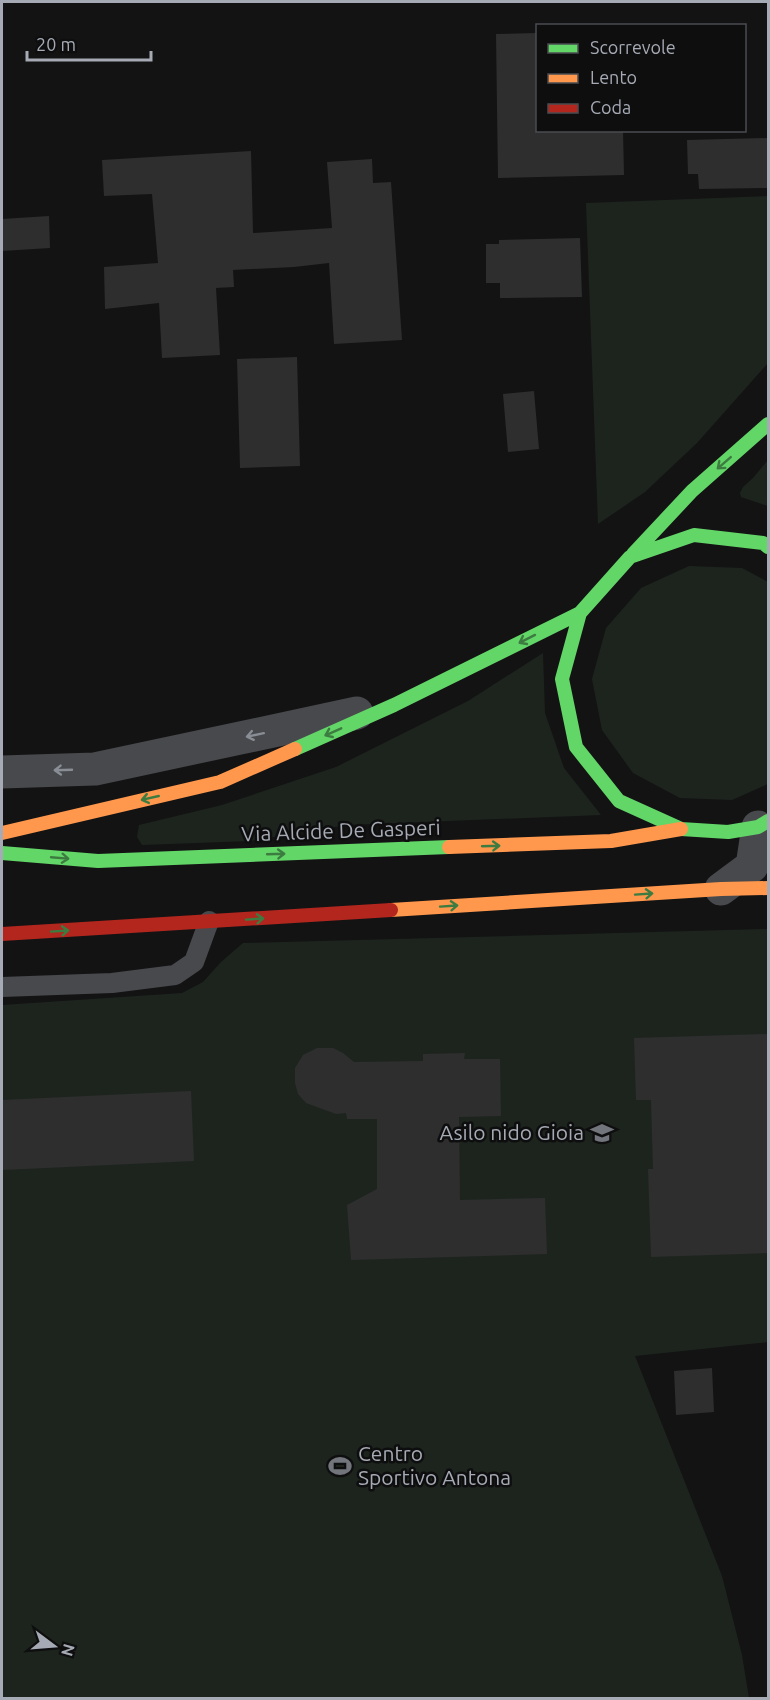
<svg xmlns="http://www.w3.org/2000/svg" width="770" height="1700" font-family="Ubuntu,sans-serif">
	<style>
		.green { fill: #1d241e }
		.building { fill: #2e2e2f }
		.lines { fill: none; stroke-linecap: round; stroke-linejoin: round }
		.lane { stroke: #48494c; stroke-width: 20 }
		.street { stroke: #48494c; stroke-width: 33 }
		.fast { stroke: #63d668; stroke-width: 14 }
		.slow { stroke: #ff974d; stroke-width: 14 }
		.jam { stroke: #b3261e; stroke-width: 14 }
		.oneway { stroke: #3d7c40 }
		.oneway2 { stroke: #898d95 }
		.labels { text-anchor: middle; stroke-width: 5; stroke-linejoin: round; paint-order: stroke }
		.street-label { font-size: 21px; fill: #a5aab4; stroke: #0e0e0f }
		.poi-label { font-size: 21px; fill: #a5aab4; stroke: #0e0e0f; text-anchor: end }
	</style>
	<rect width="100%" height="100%" fill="#131314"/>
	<path class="green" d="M768 196V363L697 443 645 492 598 524 586 203Z
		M768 460V506L741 497 740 493 743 487 753 478Z
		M689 566 742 568 768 582V784L732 800 680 798 633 773 602 730 592 679 606 628 641 588Z
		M543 653 545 713 564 768 601 815 347 825 250 841 142 845 137 837 139 825 222 805 336 767 468 701Z
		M768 929V1342L635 1356 722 1576 742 1655 749 1698H2V1005L182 993 203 982 221 962 243 943Z"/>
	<path class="building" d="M537 33V130H623L624 175 498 178 496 34Z
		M768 138V188L699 189 698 174H688L687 140Z
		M251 151 253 233 332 228 327 162 372 159 373 183 391 182 402 340 334 344 329 263 294 267 233 270 234 287 216 288 220 355 162 358 159 303 105 309 104 267 158 263 152 194 104 196 102 160Z
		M49 216 50 248 2 251V219Z
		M580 238 582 297 500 298V283H486V244H499V240Z
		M297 357 300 466 240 468 237 359Z
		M534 391 539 449 508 452 503 394Z
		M768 1034V1253L651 1257 648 1169H653L651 1100H636L634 1038Z
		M317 1048H333L343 1053 354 1062 423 1061V1054L465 1053 464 1059H500L501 1116 459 1117 460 1200 545 1198 547 1254 351 1260 347 1205 377 1189V1119H347L346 1113 336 1114 306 1103 298 1094 295 1083V1068L303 1055Z
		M191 1091 194 1161 3 1170 2 1100Z
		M712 1368 714 1412 676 1415 674 1371Z"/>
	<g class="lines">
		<path class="lane" d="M2 987 112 983 175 975 194 962 209 921"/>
		<path class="street" d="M2 772 95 769 357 713
			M721 889 752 866 758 827"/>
		<path class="fast" d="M768 547 763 543 694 535 630 557 580 613 562 679 576 747 619 801 681 829 728 832 758 827 768 821
			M633 554 692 491 768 424
			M295 749 394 705 580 613
			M2 853 98 861 449 847"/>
		<path class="slow" d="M2 833 220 782 295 749
			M449 847 611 841 681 829
			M391 910 721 889 768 888"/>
		<path class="jam" d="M2 934 391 910"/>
	</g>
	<defs><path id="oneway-shaft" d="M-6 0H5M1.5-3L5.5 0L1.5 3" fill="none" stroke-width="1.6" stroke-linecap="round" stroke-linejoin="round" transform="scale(1.5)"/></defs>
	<g class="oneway">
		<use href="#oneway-shaft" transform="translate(724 463) rotate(139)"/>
		<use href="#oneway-shaft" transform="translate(527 639) rotate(153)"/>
		<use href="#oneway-shaft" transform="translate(333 732) rotate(156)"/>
		<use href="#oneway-shaft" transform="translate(150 798) rotate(167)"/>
		<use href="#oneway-shaft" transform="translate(491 846) rotate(-2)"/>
		<use href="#oneway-shaft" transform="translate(276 854) rotate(-2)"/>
		<use href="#oneway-shaft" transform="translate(60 858) rotate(5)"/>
		<use href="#oneway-shaft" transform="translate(644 894) rotate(-4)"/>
		<use href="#oneway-shaft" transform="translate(449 906) rotate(-4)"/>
		<use href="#oneway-shaft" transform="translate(255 919) rotate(-4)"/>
		<use href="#oneway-shaft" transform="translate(60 931) rotate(-4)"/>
	</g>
	<g class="oneway2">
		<use href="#oneway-shaft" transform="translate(255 735) rotate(168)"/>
		<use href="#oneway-shaft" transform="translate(63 770) rotate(178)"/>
	</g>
	<defs>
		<g id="school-bare" transform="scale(1.8)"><path d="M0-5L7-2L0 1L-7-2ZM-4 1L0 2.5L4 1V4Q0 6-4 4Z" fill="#72757c" stroke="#0e0e0f" stroke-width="2.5" paint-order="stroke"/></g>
		<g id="stadium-bare" transform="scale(1.8)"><path d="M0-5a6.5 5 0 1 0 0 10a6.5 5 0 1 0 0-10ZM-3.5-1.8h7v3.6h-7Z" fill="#72757c" stroke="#0e0e0f" stroke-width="2.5" paint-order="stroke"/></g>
	</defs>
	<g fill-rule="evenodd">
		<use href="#school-bare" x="602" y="1133"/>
		<use href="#stadium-bare" x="340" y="1466"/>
	</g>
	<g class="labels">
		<g class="street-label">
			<text transform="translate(341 831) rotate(-2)" y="7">Via Alcide De Gasperi</text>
		</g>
		<g class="poi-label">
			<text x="584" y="1140">Asilo nido Gioia</text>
			<text x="358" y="1461" text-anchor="start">Centro<tspan x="358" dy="24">Sportivo Antona</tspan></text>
		</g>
	</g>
	<rect width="770" height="1700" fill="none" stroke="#a5aab4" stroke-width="6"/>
	<rect x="536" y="24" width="210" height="108" fill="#0e0e0f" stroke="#4a4c51" stroke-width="1.5"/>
	<rect x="548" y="44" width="30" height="9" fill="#63d668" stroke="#4a4c51" stroke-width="1.5"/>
	<text x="590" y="54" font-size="18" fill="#a5aab4">Scorrevole</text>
	<rect x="548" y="74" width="30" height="9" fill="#ff974d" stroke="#4a4c51" stroke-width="1.5"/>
	<text x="590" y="84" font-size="18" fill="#a5aab4">Lento</text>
	<rect x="548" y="104" width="30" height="9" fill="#b3261e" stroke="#4a4c51" stroke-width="1.5"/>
	<text x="590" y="114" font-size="18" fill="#a5aab4">Coda</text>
	<g transform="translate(54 1646) rotate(106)" stroke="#0e0e0f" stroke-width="4.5" paint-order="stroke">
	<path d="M0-4.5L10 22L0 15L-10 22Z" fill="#a5aab4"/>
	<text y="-9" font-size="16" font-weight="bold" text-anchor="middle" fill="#a5aab4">N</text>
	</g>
	<path d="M27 51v9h124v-9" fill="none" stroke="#a5aab4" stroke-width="3"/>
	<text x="36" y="51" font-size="18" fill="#a5aab4" stroke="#0e0e0f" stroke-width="4.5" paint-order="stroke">20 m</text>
</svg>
